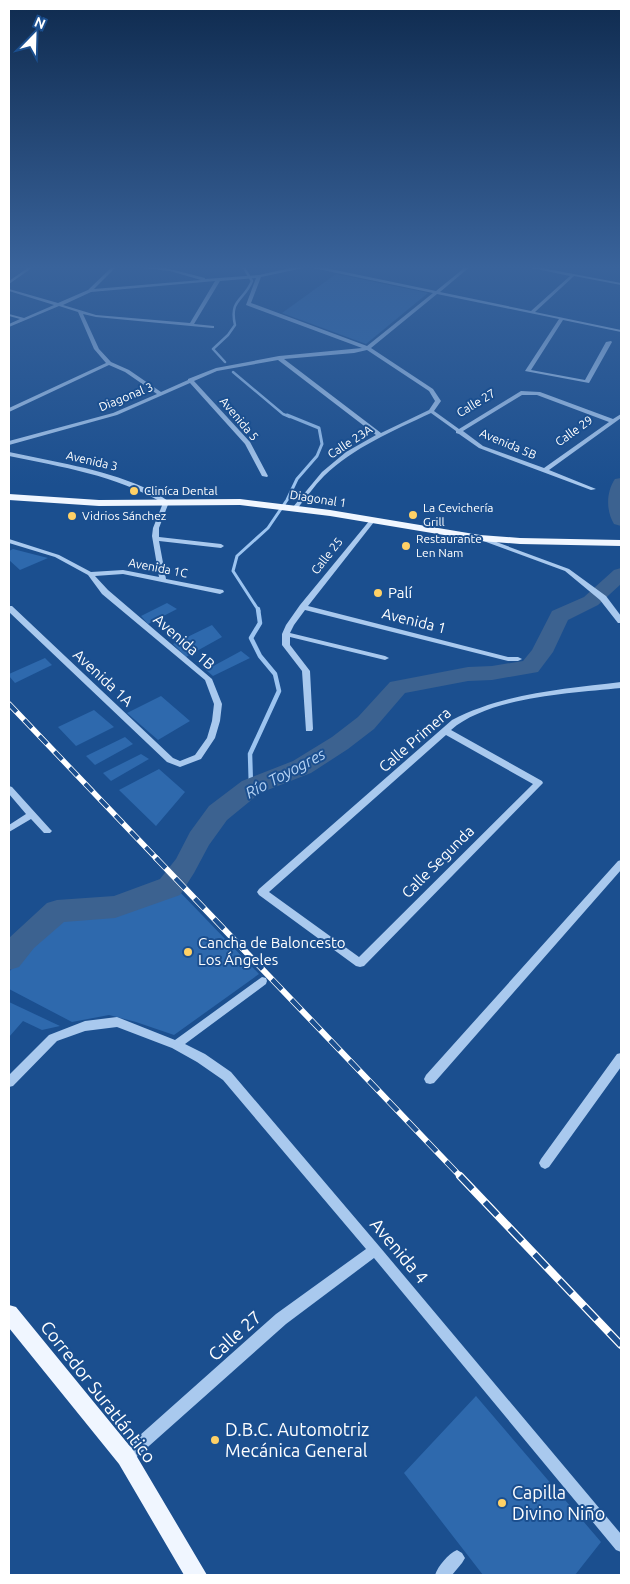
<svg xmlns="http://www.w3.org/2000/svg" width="630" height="1584" font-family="Ubuntu,sans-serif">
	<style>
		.green { fill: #2e69ad }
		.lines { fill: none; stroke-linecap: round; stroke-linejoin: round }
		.stream-far2 { stroke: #9cc4f0; stroke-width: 2.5 }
		.stream-far1 { stroke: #9cc4f0; stroke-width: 3 }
		.stream { stroke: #9cc4f0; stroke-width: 4.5 }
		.river { fill: #3c6290; fill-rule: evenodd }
		.minor { fill: #a9c9ee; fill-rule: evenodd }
		.major { fill: #f0f6ff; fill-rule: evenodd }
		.rail-far2-casing { stroke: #fff; stroke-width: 5.5 }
		.rail-far1-casing { stroke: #fff; stroke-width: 6 }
		.rail-casing { stroke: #fff; stroke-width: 8 }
		.rail-far2 { stroke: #1b4f8f; stroke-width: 4; stroke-dasharray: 11; stroke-linecap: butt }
		.rail-far1 { stroke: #1b4f8f; stroke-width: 4.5; stroke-dasharray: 14; stroke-linecap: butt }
		.rail { stroke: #1b4f8f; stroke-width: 5.5; stroke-dasharray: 18; stroke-linecap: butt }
		.poi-dot { fill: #ffd166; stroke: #1b4f8f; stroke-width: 2 }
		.labels { text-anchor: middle; stroke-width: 4; stroke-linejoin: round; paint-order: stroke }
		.far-street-label { font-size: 12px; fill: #fff; stroke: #1b4f8f }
		.far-poi-label { font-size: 12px; fill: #fff; stroke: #1b4f8f; text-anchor: start }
		.poi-label { font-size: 15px; fill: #fff; stroke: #1b4f8f; text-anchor: start }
		.street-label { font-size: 15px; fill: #fff; stroke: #1b4f8f }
		.water-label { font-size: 16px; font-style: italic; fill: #b5d3f5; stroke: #1b4f8f }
		.near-street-label { font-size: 18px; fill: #fff; stroke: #1b4f8f }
		.near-poi-label { font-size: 18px; fill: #fff; stroke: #1b4f8f; text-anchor: start }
	</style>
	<rect width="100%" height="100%" fill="#1b4f8f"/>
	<path class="green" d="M336 274 428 293 366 344 282 313Z
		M13 549 48 558 20 570 9 560V551Z
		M167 603 177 609 148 624 141 616Z
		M212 625 222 637 186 657 173 644Z
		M241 651 250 658 213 676 206 670Z
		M45 658 52 665 15 683 9 676V674Z
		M161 696 190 721 158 740 127 713Z
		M94 710 114 727 76 746 58 727Z
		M125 737 133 744 95 765 86 756Z
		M141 754 149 759 111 781 103 773Z
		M159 769 185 792 156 826 119 790Z
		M177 889 259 974 174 1035 136 1022 109 1015 72 1022 9 989V972L33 943 60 919 116 915 159 899Z
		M9 1002 60 1026 42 1030 23 1021 9 1037Z
		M476 1396 601 1542 575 1575H483L404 1473Z"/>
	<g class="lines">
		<path class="stream-far2" d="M225 362 213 349 228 335 235 325C229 299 244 301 252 281L244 268 246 265
			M233 372 283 414 290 417"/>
		<path class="stream-far1" d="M259 611 233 571 237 556 268 528 287 500 297 479 317 456 322 444 319 428 287 415"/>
		<path class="stream" d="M251 787 250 754 279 691 275 674 260 656 251 638 260 623 258 609"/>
		<path class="river" d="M621 478V526L614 524C606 511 606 492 615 479Z
			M621 568V584L598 605 568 620 553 652 538 672 492 680 468 681 405 693 374 729 348 749 311 773 260 793 227 820 209 845 194 873 180 895 115 918 64 922 34 948 19 967 9 970V938L47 903 57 900 114 896 160 879 176 859 190 832 209 806 242 781 293 761 332 737 358 717 390 682 468 667 492 666 523 661 532 650 552 611 584 597 614 570Z"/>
		<path class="minor" d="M32 265H36L9 284V281Z
			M114 265H118L94 289 201 280 170 271 127 266 125 265 170 269 205 278V279L259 275 305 265H311L436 291 468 265H472L440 292 531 311 570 276 522 266 520 265H526L621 283V285L574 276 535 312 621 330V332L563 320 531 370 585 380 606 342 611 341 612 342 589 383 525 371 559 319 437 294 371 348 433 389 441 401 434 411 459 429 521 391 540 392 613 419 621 414V418L549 470 596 489 591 490 479 448 459 434 456 433V431L431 413C393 431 354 447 324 476 314 486 306 498 297 509H293V507L322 472 346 452 376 435 278 360 217 371 194 381 250 442 268 476 267 477 262 476 245 444 190 383 117 415 9 445V441L113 413 157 394 125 372 109 365 9 412V408L106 363 94 349 78 312 59 306 9 327V324L20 319 9 316V314L24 318 54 305 9 291V289L58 303 88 290ZM308 267 433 293 367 346 251 303 261 277ZM256 278 246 305 362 348 279 356 216 368 188 379V380L161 392 129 370 111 362 99 349 83 314 96 317 212 328H214V326L194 324 220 281ZM215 281 190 323 96 315 63 305 91 292ZM367 350 429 391 435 401 429 410 381 433 284 359 354 353ZM522 395H537L609 422 544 468 483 446 463 431Z
			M9 452C54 462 100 468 143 487 152 491 162 496 169 502L159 528V537L221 544 224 546 221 548 159 541 166 579 223 590 224 592 220 594 123 574 95 576 108 590 212 679 222 704 220 721 215 738 201 759 180 767 167 762 9 612V606H12L173 758 180 761 195 755 207 738 212 721 214 704 205 680 102 594 88 575 55 557 9 543V539L59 555 91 572 123 570 159 577 152 536 153 528 163 503C115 475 62 467 9 456Z
			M372 519 375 521 374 522 308 606 508 657H518L522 659 518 661H508L305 610 294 625 290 633 385 656 389 658 385 660 290 637V645L310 671 313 729 312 731H306L302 671 282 645V634L286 625 300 605 370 520Z
			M480 536 569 569 606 596 621 616V623H618L600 600 565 571 478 539V537Z
			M621 682V688C571 693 489 697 451 730L542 781 543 783 364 966 360 967 356 966 259 895 257 892 259 889 452 720C504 693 564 689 621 682ZM446 735 533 784 359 957 269 892Z
			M9 786 12 787 50 829 52 831 50 833H44L31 819 9 832V825L26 814 9 794Z
			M621 860V870L434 1083 430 1084 426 1083 424 1079 426 1075 618 861Z
			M262 977 266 978 267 981 266 984 185 1044 205 1054 231 1072 379 1246 621 1534V1552L616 1550 374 1258 286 1324 131 1462 126 1464 121 1462 119 1457 121 1452 276 1314 366 1249 223 1080 197 1062 172 1048 117 1027 85 1031 57 1041 13 1086 9 1087V1075L49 1035 85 1021 117 1017 175 1040Z
			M621 1053V1067L549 1167 545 1169 541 1167 539 1163 541 1159 617 1054Z
			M457 1550 462 1553 465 1558 462 1563 452 1575H435C438 1566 448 1554 457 1550Z"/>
		<path class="major" d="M9 494 99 500 240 499 330 510 480 535 520 538 621 540V546L520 544 480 541 330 516 240 505 99 506 9 500Z
			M9 1305 16 1307 133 1450 207 1575H184L119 1464 9 1328Z"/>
		<g class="rail-far2-casing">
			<path id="rail-far2" d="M9 704 157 859"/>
		</g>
		<g class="rail-far1-casing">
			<path id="rail-far1" d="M156 858 461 1177"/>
		</g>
		<g class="rail-casing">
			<path id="rail" d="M460 1176 621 1345"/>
		</g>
		<use href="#rail-far2" class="rail-far2"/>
		<use href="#rail-far1" class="rail-far1"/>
		<use href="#rail" class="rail"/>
	</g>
	<linearGradient id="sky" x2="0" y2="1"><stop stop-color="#0f2b4f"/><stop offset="0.55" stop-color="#39639b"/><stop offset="1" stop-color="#39639b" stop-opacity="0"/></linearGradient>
	<rect width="630" height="486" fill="url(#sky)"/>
	<g class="poi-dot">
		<circle cx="134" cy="491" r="5"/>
		<circle cx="413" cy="515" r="5"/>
		<circle cx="72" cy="516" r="5"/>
		<circle cx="406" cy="546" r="5"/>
		<circle cx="378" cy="593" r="5"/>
		<circle cx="188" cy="952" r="5"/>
		<circle cx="215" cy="1440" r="5"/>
		<circle cx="502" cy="1503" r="5"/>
	</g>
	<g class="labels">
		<g class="far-street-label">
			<text transform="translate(126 397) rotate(-22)" y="4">Diagonal 3</text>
			<text transform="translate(476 403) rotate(-31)" y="4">Calle 27</text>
			<text transform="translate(239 419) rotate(50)" y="4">Avenida 5</text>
			<text transform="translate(574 431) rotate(-36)" y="4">Calle 29</text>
			<text transform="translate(350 442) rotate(-33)" y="4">Calle 23A</text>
			<text transform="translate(508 444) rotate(23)" y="4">Avenida 5B</text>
			<text transform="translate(92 461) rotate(13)" y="4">Avenida 3</text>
			<text transform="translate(318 499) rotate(9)" y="4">Diagonal 1</text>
			<text transform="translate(327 556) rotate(-52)" y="4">Calle 25</text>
			<text transform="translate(158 568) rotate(11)" y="4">Avenida 1C</text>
		</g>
		<g class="far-poi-label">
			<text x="144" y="495">Cliníca Dental</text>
			<text x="423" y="512">La Cevichería<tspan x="423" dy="14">Grill</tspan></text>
			<text x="82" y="520">Vidrios Sánchez</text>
			<text x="416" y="543">Restaurante<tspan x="416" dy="14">Len Nam</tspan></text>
		</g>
		<g class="poi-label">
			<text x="388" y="598">Palí</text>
			<text x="198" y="948">Cancha de Baloncesto<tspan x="198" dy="17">Los Ángeles</tspan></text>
		</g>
		<g class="street-label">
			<text transform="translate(414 621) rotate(14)" y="5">Avenida 1</text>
			<text transform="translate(184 642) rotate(41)" y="5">Avenida 1B</text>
			<text transform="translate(103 678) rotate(43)" y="5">Avenida 1A</text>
			<text transform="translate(415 740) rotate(-41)" y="5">Calle Primera</text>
			<text transform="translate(438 862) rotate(-45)" y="5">Calle Segunda</text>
		</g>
		<g class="water-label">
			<text transform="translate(285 773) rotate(-28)" y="6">Río Toyogres</text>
		</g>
		<g class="near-street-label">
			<text transform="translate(399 1251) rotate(50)" y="6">Avenida 4</text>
			<text transform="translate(235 1336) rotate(-42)" y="6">Calle 27</text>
			<text transform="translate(98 1392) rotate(52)" y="6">Corredor Suratlántico</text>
		</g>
		<g class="near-poi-label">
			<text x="225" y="1436">D.B.C. Automotriz<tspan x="225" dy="21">Mecánica General</tspan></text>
			<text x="512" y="1499">Capilla<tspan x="512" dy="21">Divino Niño</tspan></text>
		</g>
	</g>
	<rect width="630" height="1584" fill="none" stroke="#ffffff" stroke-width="20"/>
	<g transform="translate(35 35) rotate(23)" stroke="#1b4f8f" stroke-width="4" paint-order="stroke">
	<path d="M0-4L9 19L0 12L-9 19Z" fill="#ffffff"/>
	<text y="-8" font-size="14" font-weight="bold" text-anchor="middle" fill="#ffffff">N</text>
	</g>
</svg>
